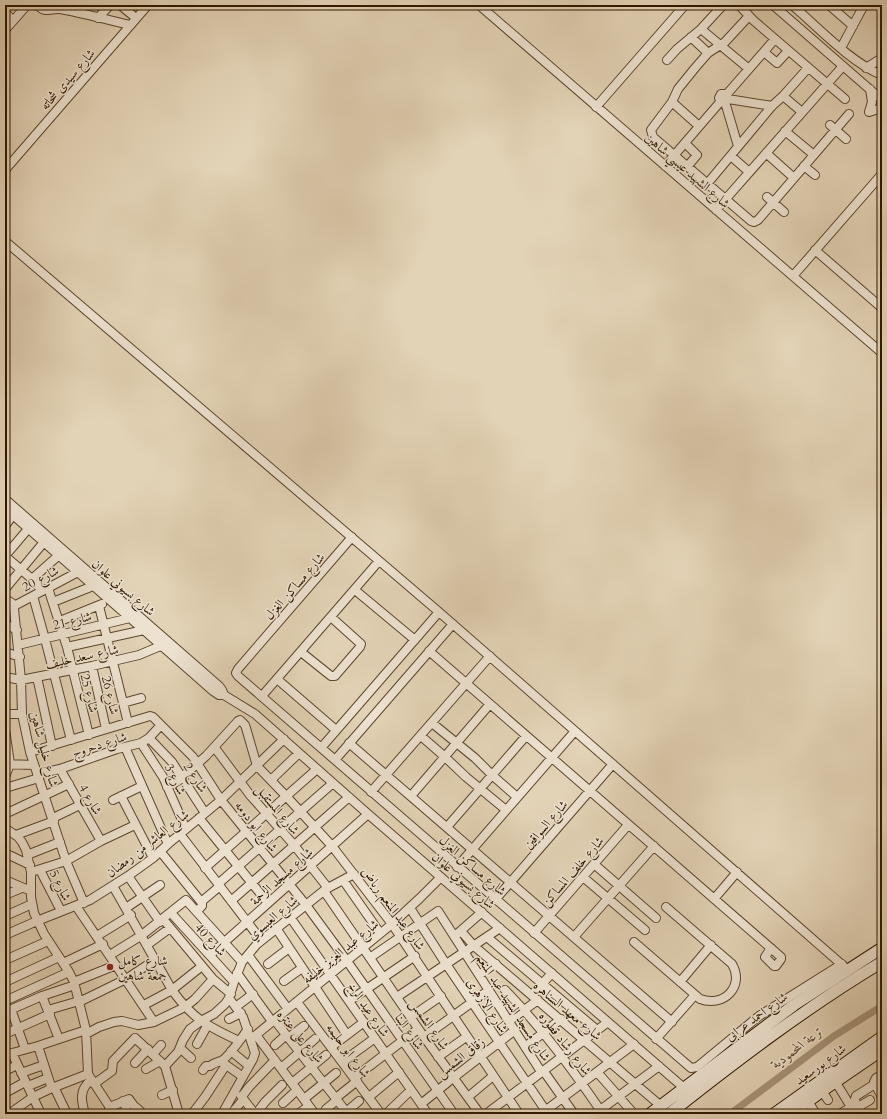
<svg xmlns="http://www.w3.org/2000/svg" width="887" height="1119" font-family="Cardo,Amiri,serif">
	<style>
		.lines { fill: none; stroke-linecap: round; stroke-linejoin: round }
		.canal { stroke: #a69378; stroke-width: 7 }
		.street-casing { stroke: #5c462e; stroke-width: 10 }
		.secondary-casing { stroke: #2f1701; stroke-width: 13 }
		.street { stroke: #ede2d0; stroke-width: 8 }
		.secondary { stroke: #ede2d0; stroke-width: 11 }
		.poi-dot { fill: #8f2418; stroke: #ede2d0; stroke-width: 1.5 }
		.labels { text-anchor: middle; stroke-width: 3; stroke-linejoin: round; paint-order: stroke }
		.street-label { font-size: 13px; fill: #2f1701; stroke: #ede2d0 }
		.poi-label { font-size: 13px; fill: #2f1701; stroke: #ede2d0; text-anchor: start }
		.water-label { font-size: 14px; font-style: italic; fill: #5f4931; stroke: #ede2d0 }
	</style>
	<rect width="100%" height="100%" fill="#e3d3b6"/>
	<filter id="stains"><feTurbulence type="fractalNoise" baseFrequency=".005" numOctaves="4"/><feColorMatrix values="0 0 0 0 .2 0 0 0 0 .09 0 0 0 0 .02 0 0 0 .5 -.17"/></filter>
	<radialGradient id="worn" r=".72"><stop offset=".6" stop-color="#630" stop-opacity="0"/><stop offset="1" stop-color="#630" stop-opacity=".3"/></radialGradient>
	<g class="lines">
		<path class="canal" d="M730 1114 834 1036 882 1006"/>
		<g class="street-casing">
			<path id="street" d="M38 5C44 14 51 8 60 9 84 13 107 20 130 25
				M120 5 136 18
				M479 5 882 353
				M739 5 753 20 845 99
				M773 5 882 100
				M792 5C818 27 851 63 882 75
				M829 5 853 26
				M5 12 13 21
				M749 16 725 42 708 53 695 68 678 89 672 102 651 130 653 137 751 221 754 222 758 220 849 114
				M98 18 110 5
				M701 29 749 69
				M5 30 27 5
				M691 37 708 53
				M841 48 864 5
				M764 52 777 63 788 51
				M667 60 677 49 701 29 723 5
				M866 68 882 58
				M727 94H721L719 98 721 101 723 102 727 101 728 99 727 94 775 39
				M783 96 802 112
				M728 99 772 106
				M672 102 699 126
				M725 102 738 146
				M596 107 685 5
				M869 112 872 102 870 89
				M869 112 882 108
				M830 125 846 139
				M785 131 814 155
				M685 143 697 155 687 167
				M766 153 794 178
				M731 156 749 172
				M665 166 721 101
				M804 166 815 175
				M5 170 148 5
				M707 184 772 106 783 96 808 68
				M767 197 784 212
				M716 210 843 66
				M5 241 439 612 848 970
				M815 250 882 308
				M793 276 882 174
				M5 499 219 686 222 690 224 695
				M5 508 213 691 219 695H224L255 714 368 814 684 1088
				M5 526 13 515
				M352 537 238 669 236 673 238 676 691 1068 697 1067 759 1016 842 964
				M5 556 32 579 42 591
				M5 556 28 529
				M32 579 59 555
				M48 588 67 647 89 735
				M5 589 44 542
				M355 590 415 640
				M33 596 45 639 71 740
				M5 599 12 603 14 609 21 680 22 714 30 752 66 861 84 903
				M53 602 93 586
				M14 606 78 572
				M99 606 128 723
				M60 621 102 604
				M5 624 17 630
				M18 645 130 618
				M67 647 144 630
				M429 651 781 957V959L776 966H774L765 957 771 948
				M5 652 20 657
				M301 652 331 676H335L360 647 361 644 331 617
				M92 666 106 729
				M5 677 21 680 92 666 139 655 165 644
				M37 677 52 746
				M277 679 336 730
				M262 696 379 561
				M123 703 141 698
				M5 714H22
				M432 723 475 758 492 775 517 797
				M5 729 10 764 5 777
				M421 736 445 757 466 777 506 810
				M149 738 172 762 205 813
				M141 743 163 777 186 829
				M349 743 672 1022
				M125 747 168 844
				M215 748 250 795 294 845 328 888
				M321 748 439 612
				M30 752 150 716 153 717 193 757 221 800 306 905 347 961 454 1114
				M335 760 453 624
				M5 764 34 765
				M60 769 101 841
				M37 774 60 769 117 749 141 743 149 738 161 725
				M271 780 299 753
				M167 787 182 777 206 756 238 721 240 720 245 725 246 728 257 766 286 796 332 846 392 924 519 1114
				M5 788 39 778
				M371 792 490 656
				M121 796 153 858
				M411 796 490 704
				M113 800 142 786
				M5 814 69 784
				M53 818 80 805
				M199 818 268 903
				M447 827 526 736
				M5 828 18 837 22 842 26 850 31 872V897L34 913 44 934 69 972 74 982 86 1030 88 1074 109 1106 110 1109 106 1114
				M180 834 261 940
				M16 835 54 821
				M160 851 202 903V906L197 911
				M5 853 30 865
				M27 855 60 842
				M594 864 656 918
				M457 867 575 731
				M205 868 317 769
				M40 870 61 911
				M31 872 66 861 101 841 135 825
				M128 876 160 922
				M583 877 645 930
				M5 880 31 891
				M343 880 380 933
				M218 884 333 783
				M113 886 172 990C193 1019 207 1026 239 1041
				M324 891 424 1037 480 1114
				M5 895 22 888
				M714 899 737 872
				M495 900 613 764
				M231 901 349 797
				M201 902 220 886
				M76 906 154 1022
				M126 908 160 885
				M410 908 446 964 548 1114
				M171 913 234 982
				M5 916 32 904
				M290 917 428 1114
				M163 919 213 979 231 994
				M276 928 347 1035
				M461 931 474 946 661 1106
				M534 933 628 825
				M457 934 482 912
				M5 935 37 921 90 900 128 876 153 858 168 844 221 800 284 739
				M97 936 131 915
				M487 937 597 1030
				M574 937 654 846
				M634 942 700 999C724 1008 745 986 732 964L666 907
				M147 945 170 928
				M110 955 142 935 186 900 242 962
				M210 955 368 814
				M248 955 288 1009
				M371 957 438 911 540 1070 545 1073 574 1114
				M5 960 48 941
				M63 963 103 944
				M268 964 289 948
				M237 973 271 1020 276 1022 348 1114
				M479 975 496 964
				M284 981 302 968
				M5 982 59 957
				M74 982 116 965
				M680 982 711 945
				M505 990C543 1029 572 1069 603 1114
				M532 995 552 973
				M42 996 59 1039
				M397 997 500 928
				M5 1001 69 972
				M349 1001 415 956
				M79 1002 126 979 155 960
				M297 1002 381 1114
				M144 1005 172 990 202 966
				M237 1006 253 994
				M11 1009 25 1049
				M48 1010 79 1001
				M5 1012 42 996 75 985
				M411 1017 441 996
				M229 1019 241 1013
				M509 1021 538 1000
				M5 1034 50 1014
				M86 1034 99 1027 114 1022 122 1021 138 1025 154 1022 185 1007 195 999 213 979
				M256 1035 315 1114
				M424 1037 489 990
				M288 1038 304 1026
				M251 1039 392 924 420 898 441 877
				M656 1039 695 995
				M197 1044 207 1026
				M275 1045 286 1035
				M38 1046 51 1086 56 1091 67 1114
				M331 1047 364 1022
				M525 1047 561 1019
				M180 1048 191 1058
				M231 1051 249 1066
				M12 1053 41 1114
				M153 1054 161 1045
				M5 1055 38 1046 86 1030
				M438 1057 466 1037
				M222 1062 243 1077
				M342 1062 375 1038
				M135 1063 148 1049
				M165 1066 178 1052 183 1040 190 1029 201 1021 214 1014 225 1004 229 998 234 982 242 962 257 944 326 889 354 874
				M281 1068 315 1039
				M146 1069 160 1061
				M203 1070 206 1066H210C215 1062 216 1063 221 1061 228 1058 243 1036 248 1029
				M5 1071 17 1065
				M597 1072 634 1114
				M21 1073 44 1065
				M882 1075 876 1078 874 1082 882 1097
				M354 1078 418 1029
				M835 1081 851 1107
				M292 1083 326 1055
				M94 1084 112 1071 113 1061 135 1038 165 1066 179 1114
				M28 1086 48 1078
				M822 1091 828 1100
				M5 1093 25 1082
				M162 1095 173 1090
				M241 1096 255 1114
				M369 1097 399 1072
				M468 1097 493 1076
				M336 1098 357 1081
				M304 1099 336 1073
				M123 1101 126 1108
				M808 1101 816 1114
				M855 1101 862 1114
				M283 1103 297 1090
				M421 1104 453 1078 515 1030
				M110 1107 129 1099 134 1106 138 1109 143 1114
				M858 1107 870 1100
				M326 1109 337 1100
				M346 1112 359 1101
				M9 1114 33 1097 52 1088 88 1074
				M85 1114C81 1100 79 1090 91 1080
				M192 1114 205 1097 226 1065
				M222 1114 253 1059 255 1053 243 1017 229 998
				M231 1114 242 1101 243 1095 249 1087 275 1060
				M256 1114 265 1102 282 1085
				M298 1114 309 1106
				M386 1114 411 1090
				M486 1114 608 1022
				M541 1114 634 1044
				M595 1114 659 1066
				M840 1114 853 1106 856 1096 875 1084"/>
		</g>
		<g class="secondary-casing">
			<path id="secondary" d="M650 1114 794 1005 882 948
				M669 1114C737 1060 807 1007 882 962
				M774 1114 882 1037
				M791 1114 822 1091 882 1050"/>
		</g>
		<use href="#street" class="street"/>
		<use href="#secondary" class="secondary"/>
	</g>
	<circle class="poi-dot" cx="110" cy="967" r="4"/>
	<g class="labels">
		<g class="street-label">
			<text transform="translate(67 79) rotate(-49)" y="5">شارع سيدى شحاته</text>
			<text transform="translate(688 170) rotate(41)" y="5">شارع الشهيد عيسي شاهين</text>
			<text transform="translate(40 578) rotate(-28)" y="5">شارع 20</text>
			<text transform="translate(294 586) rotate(-49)" y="5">شارع مساكن الغزل</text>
			<text transform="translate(124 587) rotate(41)" y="5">شارع بسيوني علوان</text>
			<text transform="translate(72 620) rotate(-14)" y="5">شارع 21</text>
			<text transform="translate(82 656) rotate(-12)" y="5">شارع سعد خليف</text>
			<text transform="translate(90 693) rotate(76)" y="5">شارع 25</text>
			<text transform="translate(111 695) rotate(77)" y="5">شارع 26</text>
			<text transform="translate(99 744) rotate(-18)" y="5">شارع دحروج</text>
			<text transform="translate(45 749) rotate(75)" y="5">شارع خليل شاهين</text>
			<text transform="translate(196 777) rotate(57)" y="5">شارع 2</text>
			<text transform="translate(176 779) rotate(64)" y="5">شارع 3</text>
			<text transform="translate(91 799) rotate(60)" y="5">شارع 4</text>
			<text transform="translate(278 809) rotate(50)" y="5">شارع المستقبل</text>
			<text transform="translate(545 824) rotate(-49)" y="5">شارع السواقين</text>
			<text transform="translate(257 826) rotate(52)" y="5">شارع ابو دومه</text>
			<text transform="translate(147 843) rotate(-38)" y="5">شارع العاشر من رمضان</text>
			<text transform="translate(473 865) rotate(41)" y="5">شارع مساكن الغزل</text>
			<text transform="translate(572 871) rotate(-49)" y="5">شارع خلف المساكن</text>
			<text transform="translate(281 876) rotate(-42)" y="5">شارع مسجد الرحمة</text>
			<text transform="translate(464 880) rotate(41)" y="5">شارع بسيوني علوان</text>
			<text transform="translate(61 885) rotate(64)" y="5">شارع 5</text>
			<text transform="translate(394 908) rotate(54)" y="5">شارع عبد المنعم رياض</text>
			<text transform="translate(272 917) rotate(-40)" y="5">شارع العيسوي</text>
			<text transform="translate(211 939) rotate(47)" y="5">شارع 40</text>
			<text transform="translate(340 951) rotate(-39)" y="5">شارع عبد العزيز خليفه</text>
			<text transform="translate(488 1005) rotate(56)" y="5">شارع الازهرى</text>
			<text transform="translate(514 1007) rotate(57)" y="5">شارع مسجد الشهيد عبد المنعم</text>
			<text transform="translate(369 1009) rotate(55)" y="5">شارع عيد الرخ</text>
			<text transform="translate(568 1010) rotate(40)" y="5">شارع معهد السناهره</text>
			<text transform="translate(756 1016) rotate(-36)" y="5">شارع احمد عرابى</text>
			<text transform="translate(430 1024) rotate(55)" y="5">شارع الشمس</text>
			<text transform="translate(410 1031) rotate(55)" y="5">شارع البنا</text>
			<text transform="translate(301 1036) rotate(50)" y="5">شارع على عنتره</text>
			<text transform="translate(566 1043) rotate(52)" y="5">شارع رشاد قطوره</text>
			<text transform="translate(349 1050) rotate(53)" y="5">شارع ابو حليمه</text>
			<text transform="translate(460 1057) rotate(-38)" y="5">زقاق الشمس</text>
			<text transform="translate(820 1064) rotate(-36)" y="5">شارع بورسعيد</text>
		</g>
		<g class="poi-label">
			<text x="118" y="965">شارع كامل<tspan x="118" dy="15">جمعة شاهين</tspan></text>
		</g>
		<g class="water-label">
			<text transform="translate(797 1047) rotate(-37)" y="5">ترعة المحمودية</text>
		</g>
	</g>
	<rect width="887" height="1119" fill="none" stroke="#e3d3b6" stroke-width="20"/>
	<rect x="6" y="6" width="875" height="1107" fill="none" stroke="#2f1701" stroke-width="2"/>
	<rect x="10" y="10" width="867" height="1099" fill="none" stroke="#2f1701"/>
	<rect width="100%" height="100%" filter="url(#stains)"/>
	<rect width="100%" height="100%" fill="url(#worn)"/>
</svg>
